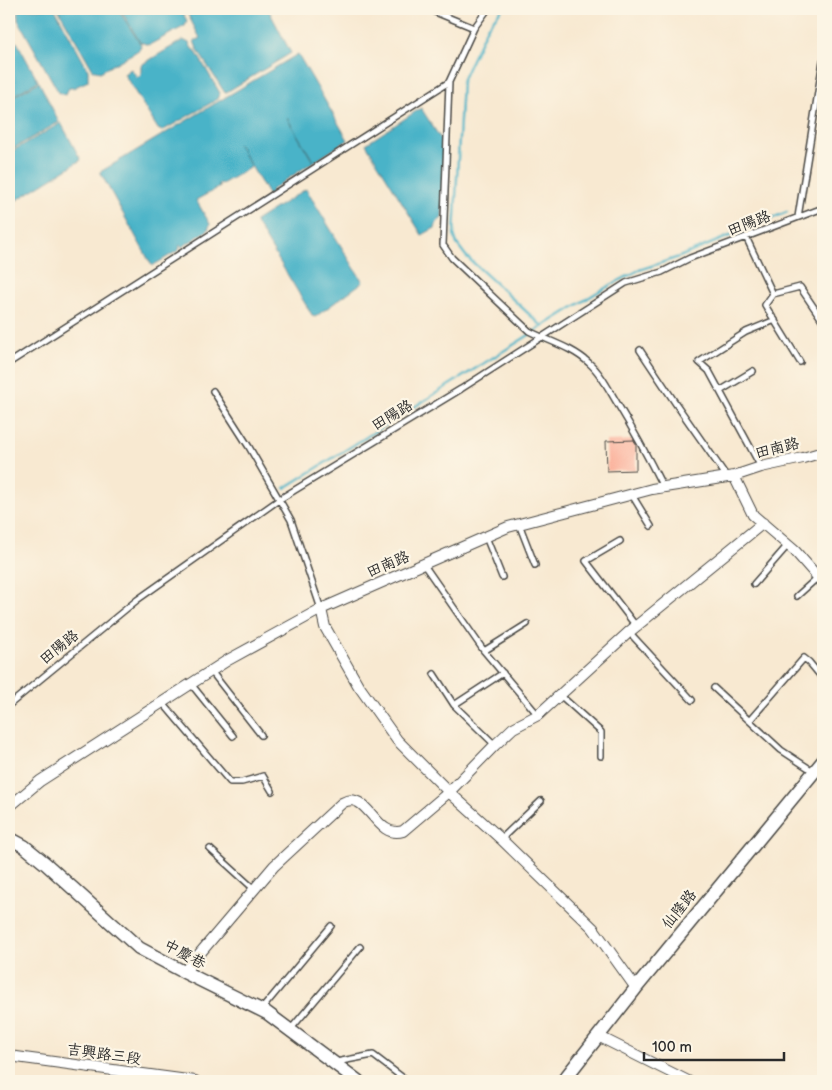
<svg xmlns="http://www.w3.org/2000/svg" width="832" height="1090" font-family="'Balsamiq Sans','LXGW WenKai TC',sans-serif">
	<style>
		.water { fill: #4ab3c8; stroke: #3a6f7a }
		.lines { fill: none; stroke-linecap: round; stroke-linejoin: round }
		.stream { stroke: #4ab3c8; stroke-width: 2.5 }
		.building { fill: #fbac96 }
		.service-casing { stroke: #4a4844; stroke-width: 8 }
		.minor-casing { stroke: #4a4844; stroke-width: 12 }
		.tertiary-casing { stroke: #4a4844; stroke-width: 15 }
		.service { stroke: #fff; stroke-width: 5 }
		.minor { stroke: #fff; stroke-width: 10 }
		.tertiary { stroke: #fff; stroke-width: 12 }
		.labels { text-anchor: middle; stroke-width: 4.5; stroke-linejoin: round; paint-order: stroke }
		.street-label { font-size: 15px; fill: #2b2b2b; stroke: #fcf5e5 }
	</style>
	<rect width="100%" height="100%" fill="#fcf5e5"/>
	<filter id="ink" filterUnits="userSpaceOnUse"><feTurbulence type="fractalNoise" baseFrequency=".02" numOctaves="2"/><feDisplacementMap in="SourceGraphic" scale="10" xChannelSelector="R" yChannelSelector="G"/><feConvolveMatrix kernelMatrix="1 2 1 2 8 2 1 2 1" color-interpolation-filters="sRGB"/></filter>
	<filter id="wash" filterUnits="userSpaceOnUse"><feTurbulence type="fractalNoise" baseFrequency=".0096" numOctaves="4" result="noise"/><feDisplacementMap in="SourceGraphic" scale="20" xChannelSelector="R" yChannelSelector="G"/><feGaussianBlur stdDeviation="1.12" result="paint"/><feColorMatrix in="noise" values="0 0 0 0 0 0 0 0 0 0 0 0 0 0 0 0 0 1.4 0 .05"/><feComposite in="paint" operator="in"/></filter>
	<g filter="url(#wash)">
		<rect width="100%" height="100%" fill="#f8e9d1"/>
		<path class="water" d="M21 9H55L88 70V81L73 88H69L65 95 59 93 18 20V13Z
			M58 9H118L141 45 139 50 100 72 93 70Z
			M120 9H181L187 21 185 26 149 45 140 42Z
			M185 9H268L291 53 225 93 198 51 194 41 200 38Z
			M183 40 189 43 192 49 195 50 220 93 218 99 162 131 158 129 124 74 131 69 137 77 141 75V65Z
			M17 42 38 81 9 98V47Z
			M298 54 348 140 314 162 287 118 313 162 271 190 273 193 269 196 238 144 251 167 222 184 220 183 218 185 220 187 196 200 210 224 208 230 182 247 180 245 179 250 152 266 100 172Z
			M39 82 59 122 9 151V99Z
			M421 108 446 147 442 218 437 222 435 228 422 235 366 144Z
			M61 123 81 160 12 203 9 197V153Z
			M306 189 363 282 315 317 312 315 255 221Z"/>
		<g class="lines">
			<path class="stream" d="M502 9 487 27 462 81 454 235 457 244 466 256 542 326
				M285 488 596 293 639 270 679 257 787 212"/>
		</g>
		<g id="blocks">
			<path class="building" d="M634 440 636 444V470L607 471 606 441Z"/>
		</g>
	</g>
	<g filter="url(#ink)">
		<use href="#blocks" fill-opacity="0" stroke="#4a4844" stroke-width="1"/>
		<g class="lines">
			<g class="service-casing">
				<path id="service" d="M428 9 474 28
					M449 82 443 245 452 258 529 331C548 341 572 347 589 363 601 373 609 390 617 403 634 431 649 459 663 487
					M798 217 823 61
					M746 237 773 294 800 287 823 321
					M773 294 765 305 800 362
					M640 350 676 404 727 477
					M9 363 449 82 474 28 488 9
					M213 391 249 447 291 520 321 609
					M720 391 753 371
					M761 467 709 371 699 362 746 332 775 320
					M632 495 651 526
					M519 524 535 565
					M486 537 502 577
					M620 541 586 561 636 626
					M424 565 484 651 538 715
					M754 584 788 545
					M797 596 817 578
					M629 632 692 700
					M484 651 527 624
					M211 671 261 735
					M434 674 454 705 495 745
					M191 684 233 736
					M714 688 781 750 813 771
					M560 695 601 732V756
					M162 702 230 782H242L263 776 272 791
					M9 705 137 600 280 499 461 389 626 283 662 272 690 258 823 208
					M454 705 503 673
					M750 720 804 658 809 662 823 679
					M501 839 541 801
					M210 849 254 889
					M261 1010 331 926
					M290 1030 360 947
					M336 1062 373 1055 407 1081"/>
			</g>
			<g class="minor-casing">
				<path id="minor" d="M734 476 753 515 795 551 823 583
					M321 609 325 627 358 685 397 740 449 792 501 839 593 928 636 988
					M9 807 40 781 228 660 321 609 508 527 652 489 734 476 761 467 803 458 823 452
					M184 972 274 866 342 803C368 788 375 840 403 831L449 792 495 745 513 728 538 715 629 632 763 523
					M598 1036 688 1081
					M9 1056 195 1081"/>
			</g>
			<g class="tertiary-casing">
				<path id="tertiary" d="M9 838 24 846 46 864 139 948 184 972 267 1013 358 1081
					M563 1081 636 988 823 761"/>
			</g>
			<use href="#service" class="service"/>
			<use href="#minor" class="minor"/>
			<use href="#tertiary" class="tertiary"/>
		</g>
	</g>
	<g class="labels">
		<g class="street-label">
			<text transform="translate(749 223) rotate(-21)" y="5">田陽路</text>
			<text transform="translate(392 415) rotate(-31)" y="5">田陽路</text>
			<text transform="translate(777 448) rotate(-14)" y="5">田南路</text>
			<text transform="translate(388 564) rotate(-23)" y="5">田南路</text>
			<text transform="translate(59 647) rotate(-39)" y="5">田陽路</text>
			<text transform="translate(679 909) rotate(-51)" y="5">仙隆路</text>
			<text transform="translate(185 954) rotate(28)" y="5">中慶巷</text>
			<text transform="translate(104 1054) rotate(8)" y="5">吉興路三段</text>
		</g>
	</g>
	<rect width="832" height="1090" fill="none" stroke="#fcf5e5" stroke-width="30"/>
	<path d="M644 1052v8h140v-8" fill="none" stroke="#2b2b2b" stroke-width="2.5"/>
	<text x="652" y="1052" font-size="15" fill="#2b2b2b" stroke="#fcf5e5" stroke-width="4" paint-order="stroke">100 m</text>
</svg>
